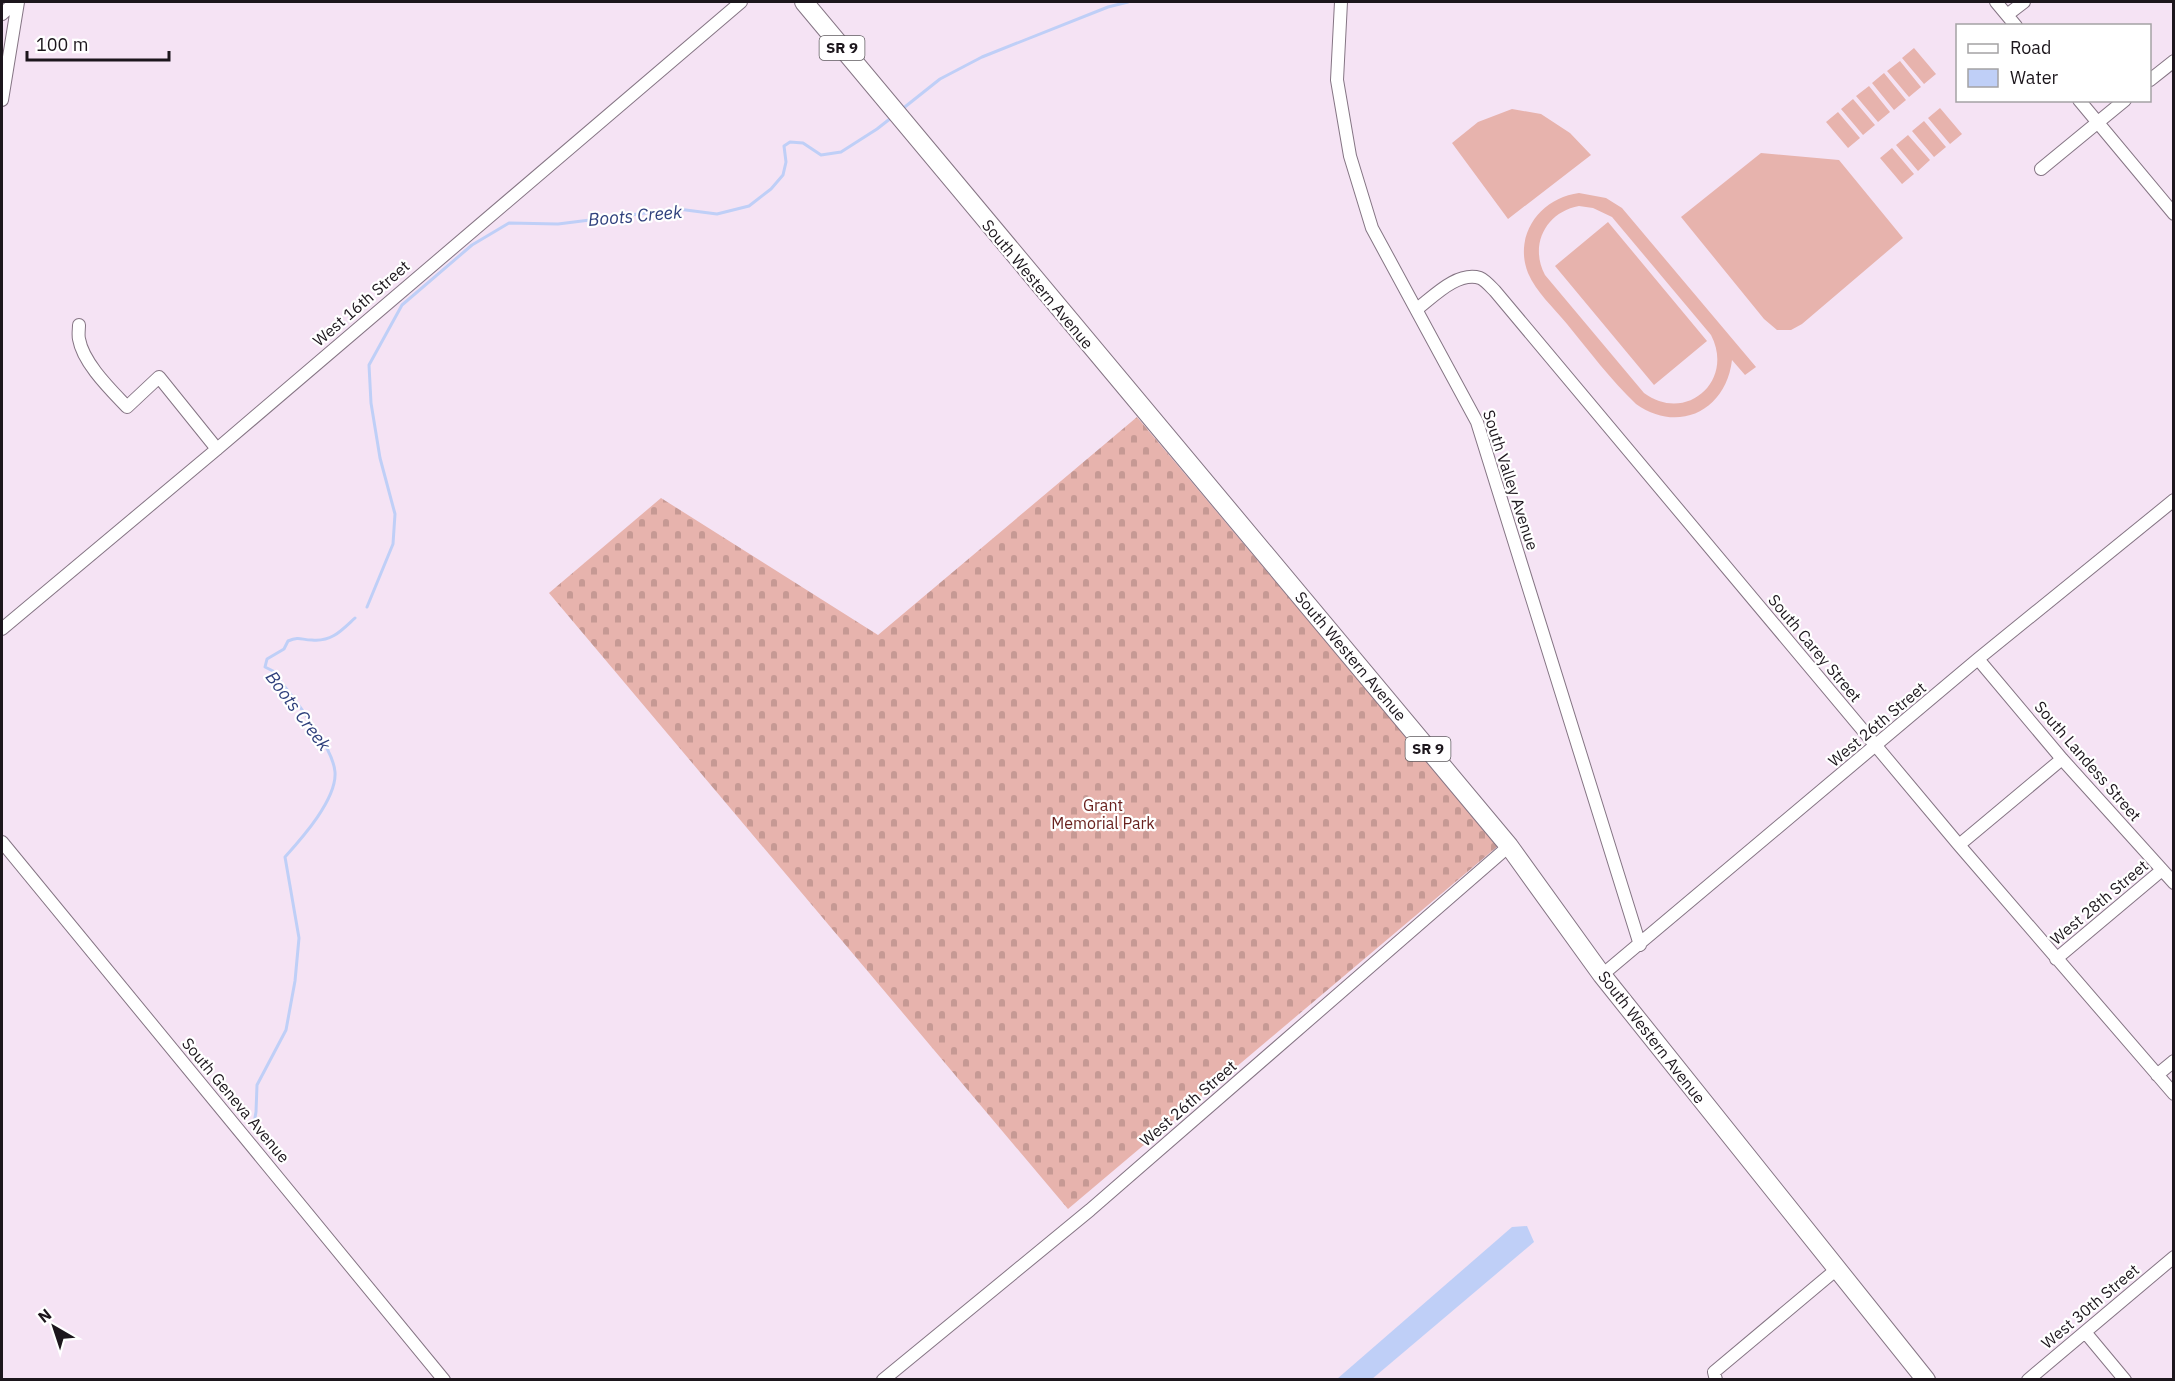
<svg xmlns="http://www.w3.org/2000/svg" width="2175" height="1381" font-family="'IBM Plex Sans',sans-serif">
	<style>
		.cemetery { fill: url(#cemetery-stones) }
		.garden { fill: #e7b3ad; fill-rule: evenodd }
		.water { fill: #bfcff7 }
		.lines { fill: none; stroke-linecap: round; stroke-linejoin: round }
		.stream { stroke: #bfcff7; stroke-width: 3 }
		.minor-casing { stroke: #857584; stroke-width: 14 }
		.highway-casing { stroke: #857584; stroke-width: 20 }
		.minor { stroke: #fff; stroke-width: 12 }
		.highway { stroke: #fff; stroke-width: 18 }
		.labels { text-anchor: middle; stroke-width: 4.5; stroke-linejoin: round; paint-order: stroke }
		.shield { fill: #fff; stroke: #605c60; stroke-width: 1.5 }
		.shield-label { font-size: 15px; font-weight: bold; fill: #1c161c }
		.street-label { font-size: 16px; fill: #1c161c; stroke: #fff }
		.park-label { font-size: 16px; fill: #69211e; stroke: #fff }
		.water-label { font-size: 18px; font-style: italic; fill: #30417d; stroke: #fff }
	</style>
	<defs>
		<pattern id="cemetery-stones" width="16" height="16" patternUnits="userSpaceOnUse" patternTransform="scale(1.5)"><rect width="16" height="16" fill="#e7b3ad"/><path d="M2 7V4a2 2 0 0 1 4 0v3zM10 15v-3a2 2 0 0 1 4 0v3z" fill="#c69994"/></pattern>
	</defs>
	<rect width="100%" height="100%" fill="#f5e3f4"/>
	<path class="cemetery" d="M1137 417 1498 846 1068 1209 549 593 661 498 878 635Z"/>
	<path class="garden" d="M1914 48 1936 74 1924 84 1902 58Z
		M1900 61 1921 87 1909 97 1887 71Z
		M1884 73 1906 100 1894 110 1872 83Z
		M1869 86 1890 112 1878 122 1856 96Z
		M1853 99 1875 125 1863 135 1841 109Z
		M1940 108 1962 134 1950 144 1928 118Z
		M1512 109 1541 114 1570 133 1591 155 1508 219 1452 143 1478 122Z
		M1838 112 1860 138 1848 148 1826 122Z
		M1924 121 1946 147 1934 157 1912 131Z
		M1908 135 1930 160 1918 171 1896 145Z
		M1892 148 1914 174 1902 184 1880 158Z
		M1761 153 1839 160 1903 238 1802 324 1791 330H1777L1764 319 1681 217Z
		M1579 193 1606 198 1622 208 1756 367 1745 375 1732 360C1726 411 1678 434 1636 404 1611 380 1589 351 1567 324 1554 308 1536 292 1528 273 1513 234 1541 198 1579 193ZM1579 206 1593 208 1612 217 1711 335C1735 381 1686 424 1644 393L1545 275C1529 245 1546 212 1579 206Z
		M1608 222 1707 341 1654 385 1555 266Z"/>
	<path class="water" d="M1527 1226 1534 1242 1372 1379H1337L1512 1227Z"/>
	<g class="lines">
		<path class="stream" d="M901 110 940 79 982 57 1108 7 1128 2
			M367 607 393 544 395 514 380 458 371 403 369 365 402 305 472 245 509 223 558 224 678 209 717 214 749 206 771 189 783 175 786 162 784 146 790 142 803 143 821 155 841 152 877 129 891 118
			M253 1129 256 1112 257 1085 286 1030 295 981 299 938 285 857C302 838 337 799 335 772 333 745 290 695 273 671L265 667 267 659 284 649 288 641C300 636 301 640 312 640 332 642 342 630 355 618"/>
		<g class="minor-casing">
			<path id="minor" d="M1341 2 1337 80 1350 156 1372 228 1477 422 1640 945
				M1996 2 2016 26
				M2 14 15 2
				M2007 15 2024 2
				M2150 80 2174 61
				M2 100 18 2
				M2079 100 2174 214
				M2041 169 2125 100
				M1417 309C1433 297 1457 271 1480 278 1485 280 1491 287 1495 291L1959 845 2174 1094
				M79 325C79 329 78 335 79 339 83 363 111 390 127 407L159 377 217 449
				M2 629 217 449 741 2
				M1978 659 2062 759 2174 883
				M2 842 444 1380
				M1959 845 2062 759
				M2056 959 2162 870
				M1602 975 1978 659 2174 500
				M2157 1075 2174 1061
				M2085 1332 2125 1380
				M883 1380 1090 1210 1509 846
				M1716 1380 1714 1372 1837 1269
				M2028 1380 2174 1257"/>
		</g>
		<g class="highway-casing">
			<path id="highway" d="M804 2 1509 846 1602 975 1926 1380"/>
		</g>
		<use href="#minor" class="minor"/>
		<use href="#highway" class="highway"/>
	</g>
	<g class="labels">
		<g class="shield">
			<rect x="819.5" y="36" width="45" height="24" rx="4.5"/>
			<rect x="1405.5" y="737" width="45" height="24" rx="4.5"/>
		</g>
		<g class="shield-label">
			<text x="842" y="53">SR 9</text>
			<text x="1428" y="754">SR 9</text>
		</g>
		<g class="street-label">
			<text transform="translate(1038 284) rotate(50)" y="6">South Western Avenue</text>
			<text transform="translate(361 303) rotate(-41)" y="6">West 16th Street</text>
			<text transform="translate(1511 480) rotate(72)" y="6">South Valley Avenue</text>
			<text transform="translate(1815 648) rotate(50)" y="6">South Carey Street</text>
			<text transform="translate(1351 656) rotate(50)" y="6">South Western Avenue</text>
			<text transform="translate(1877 724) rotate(-40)" y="6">West 26th Street</text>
			<text transform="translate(2088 761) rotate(49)" y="6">South Landess Street</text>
			<text transform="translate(2099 902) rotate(-40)" y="6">West 28th Street</text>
			<text transform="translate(1652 1037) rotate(52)" y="6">South Western Avenue</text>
			<text transform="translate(236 1100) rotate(50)" y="6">South Geneva Avenue</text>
			<text transform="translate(1188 1103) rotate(-41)" y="6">West 26th Street</text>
			<text transform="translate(2090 1306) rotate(-40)" y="6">West 30th Street</text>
		</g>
		<g class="park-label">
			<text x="1103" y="811">Grant<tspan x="1103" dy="18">Memorial Park</tspan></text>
		</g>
		<g class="water-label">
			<text transform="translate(635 216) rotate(-5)" y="6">Boots Creek</text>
			<text transform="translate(298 711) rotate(53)" y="6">Boots Creek</text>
		</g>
	</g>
	<rect width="2175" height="1381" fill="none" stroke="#1c161c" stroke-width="6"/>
	<rect x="1956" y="24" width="195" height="78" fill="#ffffff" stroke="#a4a2a4" stroke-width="1.5"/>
	<rect x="1968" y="44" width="30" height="9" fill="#ffffff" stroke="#a4a2a4" stroke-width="1.5"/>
	<text x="2010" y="54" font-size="18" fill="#1c161c">Road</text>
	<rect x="1968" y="69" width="30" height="18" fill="#bfcff7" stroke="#a4a2a4" stroke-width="1.5"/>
	<text x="2010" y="84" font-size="18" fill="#1c161c">Water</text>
	<g transform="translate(54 1327) rotate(321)" stroke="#ffffff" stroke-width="4.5" paint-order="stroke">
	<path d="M0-4.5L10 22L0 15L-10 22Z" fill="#1c161c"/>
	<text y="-9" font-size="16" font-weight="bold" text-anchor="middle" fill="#1c161c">N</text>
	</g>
	<path d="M27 51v9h142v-9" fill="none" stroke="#1c161c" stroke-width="3"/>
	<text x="36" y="51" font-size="18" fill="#1c161c" stroke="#ffffff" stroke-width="4.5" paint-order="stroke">100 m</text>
</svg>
